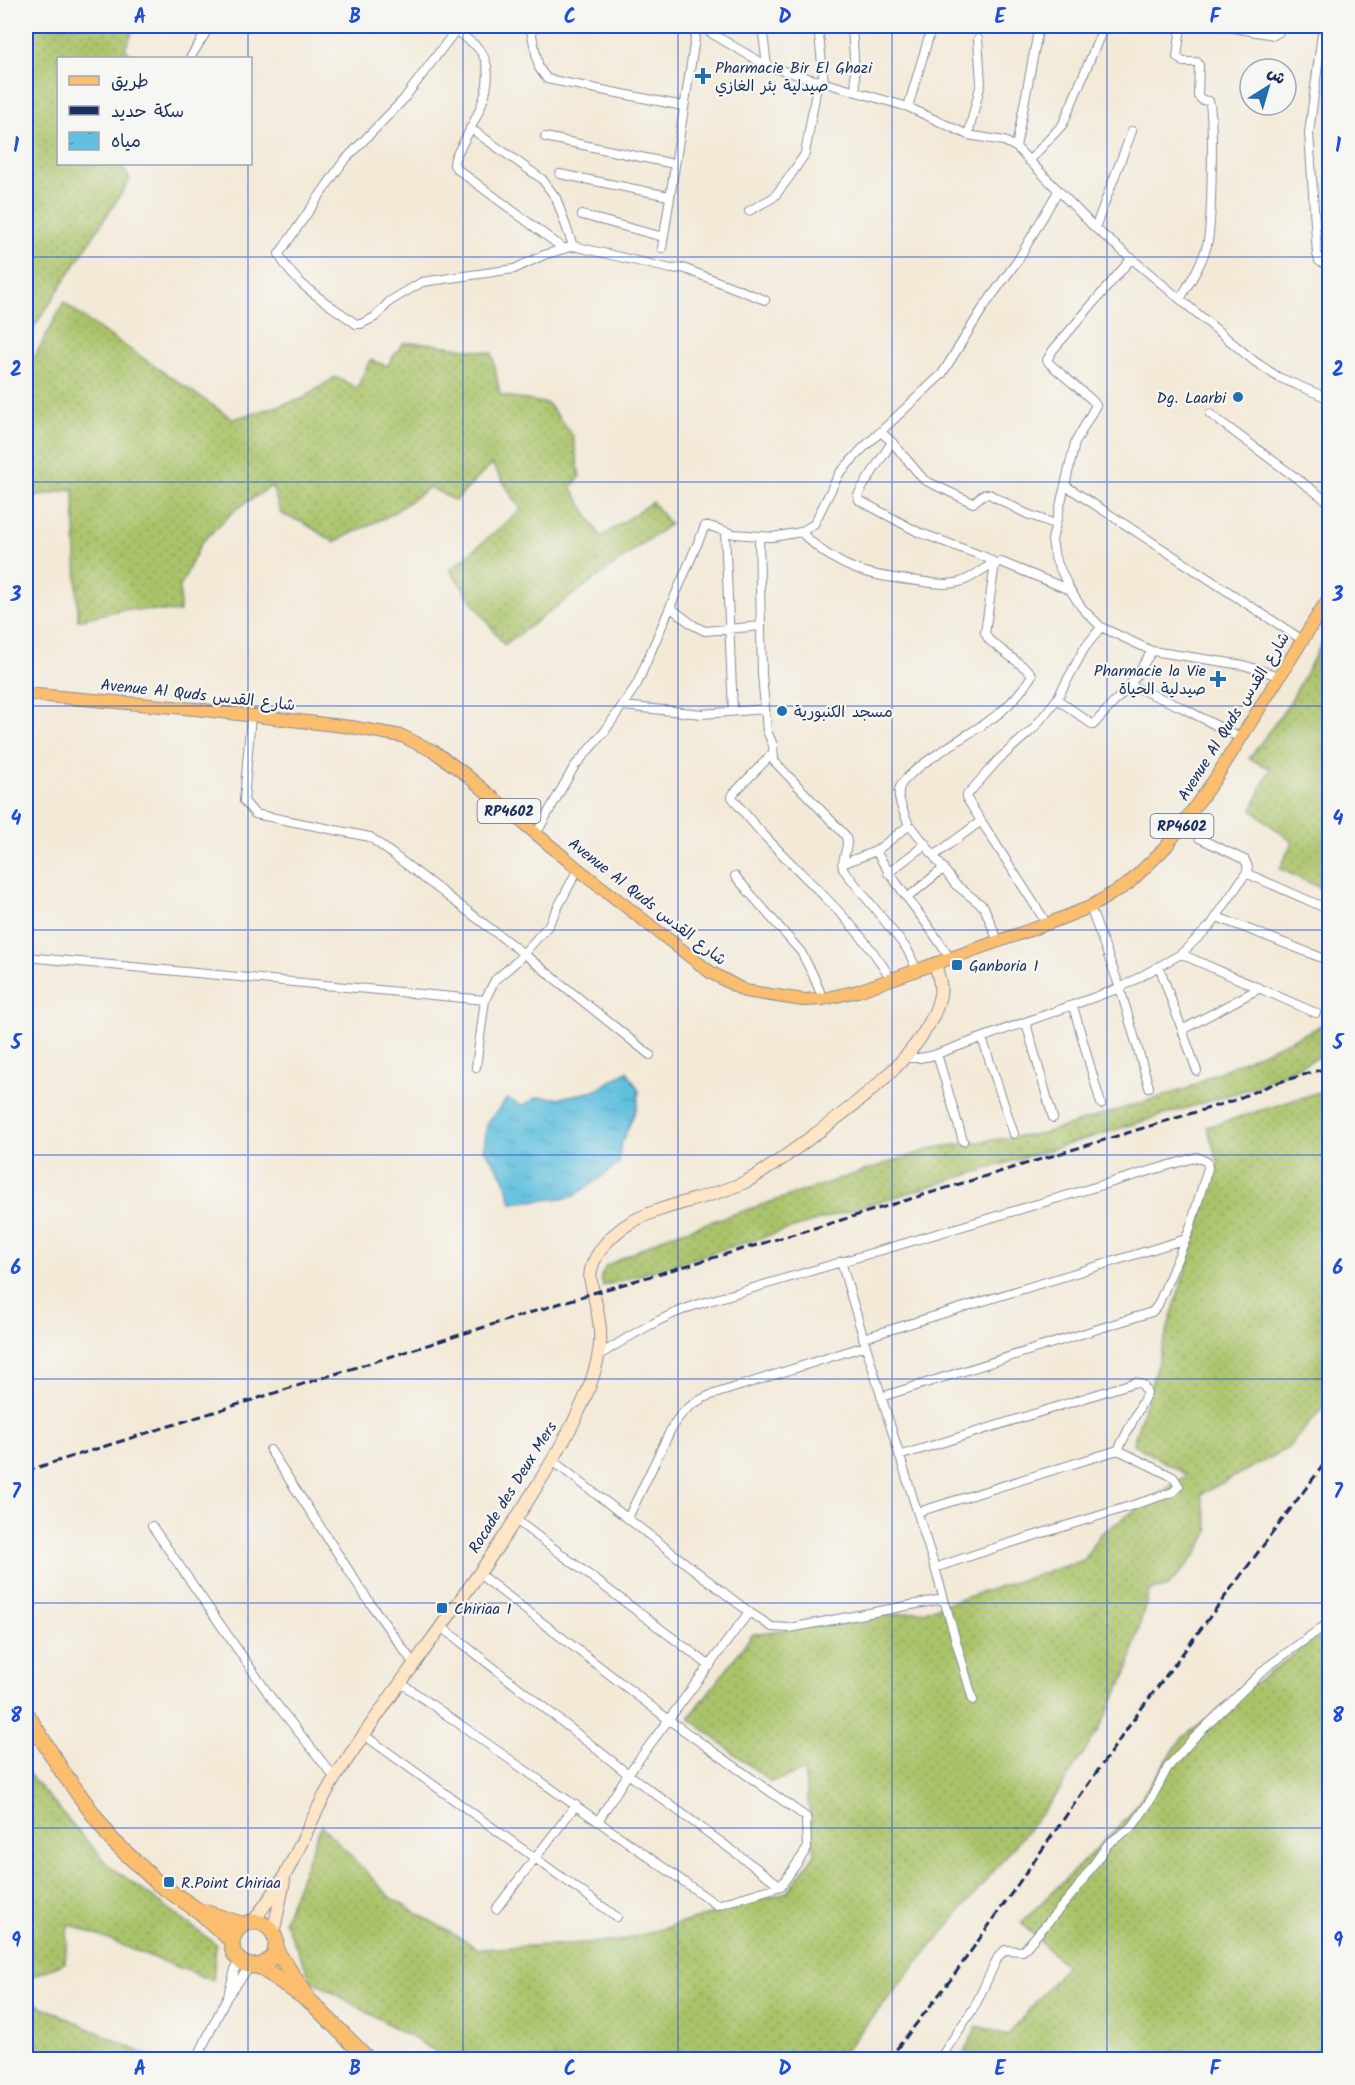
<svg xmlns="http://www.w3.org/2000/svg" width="1355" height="2085" font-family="Kalam,'Playpen Sans Arabic',sans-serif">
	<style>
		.grass { fill: url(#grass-dots); stroke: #627964; stroke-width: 1.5 }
		.water { fill: url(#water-ripples); stroke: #3e789e; stroke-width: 1.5 }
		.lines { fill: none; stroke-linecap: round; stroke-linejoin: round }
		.street-casing { stroke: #878c9a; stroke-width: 10 }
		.secondary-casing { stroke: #878c9a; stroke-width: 14 }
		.primary-casing { stroke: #878c9a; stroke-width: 14 }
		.highway-casing { stroke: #878c9a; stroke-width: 17 }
		.street { stroke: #fff; stroke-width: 8 }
		.secondary { stroke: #fde5c5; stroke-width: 12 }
		.primary { stroke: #fbbd6e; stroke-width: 12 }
		.highway { stroke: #fbbd6e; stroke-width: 15 }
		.rail { stroke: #1b2f5e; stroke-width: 3; stroke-dasharray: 9 4.5; stroke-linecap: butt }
		.grid { fill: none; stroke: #1d4ed8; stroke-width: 1.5; stroke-opacity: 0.55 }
		.poi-dot { fill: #1f6fb2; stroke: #f6f6f2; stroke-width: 2 }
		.labels { text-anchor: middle; stroke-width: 4.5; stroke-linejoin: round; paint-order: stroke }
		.shield { fill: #f6f6f2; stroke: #5d6b8a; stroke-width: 1.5 }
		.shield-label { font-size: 15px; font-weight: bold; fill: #1b2f5e }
		.poi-label { font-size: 16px; fill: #1b2f5e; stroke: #f6f6f2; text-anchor: start }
		.street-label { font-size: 16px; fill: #1b2f5e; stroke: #f6f6f2 }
		.neatline { fill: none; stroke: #1d4ed8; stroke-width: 2 }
		.grid-label { font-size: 20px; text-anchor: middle; font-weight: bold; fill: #1d4ed8 }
	</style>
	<defs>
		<pattern id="grass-dots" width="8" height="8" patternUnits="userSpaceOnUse" patternTransform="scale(1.5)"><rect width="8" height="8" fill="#aac369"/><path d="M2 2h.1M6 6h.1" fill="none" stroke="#8a9f5a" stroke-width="1.8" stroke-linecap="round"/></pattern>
		<pattern id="water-ripples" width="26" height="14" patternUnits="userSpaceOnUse" patternTransform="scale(1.5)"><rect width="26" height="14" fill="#61c0df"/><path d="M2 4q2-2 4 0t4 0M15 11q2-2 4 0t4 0" fill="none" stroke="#4f9cb8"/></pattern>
	</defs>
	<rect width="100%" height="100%" fill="#f6f6f2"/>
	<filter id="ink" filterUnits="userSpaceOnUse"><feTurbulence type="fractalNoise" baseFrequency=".0167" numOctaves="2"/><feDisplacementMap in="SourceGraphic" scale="12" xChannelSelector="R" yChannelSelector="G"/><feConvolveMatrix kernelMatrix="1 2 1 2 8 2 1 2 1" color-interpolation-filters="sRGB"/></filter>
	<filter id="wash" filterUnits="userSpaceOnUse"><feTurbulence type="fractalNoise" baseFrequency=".008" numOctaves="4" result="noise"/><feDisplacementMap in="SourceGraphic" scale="24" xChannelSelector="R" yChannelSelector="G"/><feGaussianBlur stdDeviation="1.35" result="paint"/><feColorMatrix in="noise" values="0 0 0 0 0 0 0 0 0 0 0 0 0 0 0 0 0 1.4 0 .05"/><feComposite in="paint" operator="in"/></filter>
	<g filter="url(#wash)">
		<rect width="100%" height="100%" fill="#f3e9d7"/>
		<path class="grass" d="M26 26H120L133 31 125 49 136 58H58V164H121L130 180 26 340Z
			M64 302 88 321 233 419 302 399 335 377 357 388 370 360 387 366 403 343H426L492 353 500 395 548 404 573 436 580 477 571 487 601 537 652 502 670 524 504 645 450 570 521 510 492 464 455 501 430 487 390 515 334 542 304 523 281 514 272 486 236 509 201 543 180 587V612L124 609 78 620 74 489 26 498V373Z
			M1329 630V892L1280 869 1292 842 1252 810 1270 768 1249 759 1289 704Z
			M1329 1019V1052L1255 1087 603 1286 601 1276 606 1266 665 1237 933 1148 1044 1133 1189 1088 1208 1077 1315 1029Z
			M1329 1089V1401L1287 1449 1201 1494 1209 1531 1196 1555 1168 1586 1149 1591 1127 1672 1100 1728 1055 1797 838 2059H449L311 1980 284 1920 321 1825 391 1898 479 1949 620 1941 787 1892 815 1854 804 1771 771 1782 689 1718 753 1634 923 1611 1084 1560 1099 1535 1187 1475 1133 1444 1218 1162 1207 1127Z
			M1329 1625V2059L960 2060 977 2026 1008 2035 1066 1966 1021 1923 1129 1816 1182 1738 1320 1635Z
			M26 1771 107 1864 216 1944 213 1981 68 1924 65 1963 26 1979Z
			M26 1999 155 2059H26Z"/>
		<path class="water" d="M627 1071 639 1091 637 1107 620 1147 619 1164 573 1197 512 1203 504 1177 484 1149 487 1123 507 1099 523 1106 538 1097 559 1098 595 1091Z"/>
	</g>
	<g filter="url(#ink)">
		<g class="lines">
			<g class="street-casing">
				<path id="street" d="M459 26 403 100 343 162 279 254C293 285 330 304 356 324H361L375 317 390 301 422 282 514 269 544 255 573 246 671 269 683 268 765 300
					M530 26 539 68 547 79 683 106
					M699 26 767 66 908 107 968 135 1004 141 1016 147 1095 228 1254 361 1278 377 1330 399
					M762 26 767 66
					M818 26 824 82
					M852 26 856 90
					M1222 26 1274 35 1279 32 1281 26
					M1323 26 1309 133 1317 254 1319 261 1330 266
					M456 31C463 36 472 42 478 48 505 78 469 130 455 158L454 165 457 169 564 249
					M190 58 210 26
					M908 107 932 26
					M470 128 542 179 556 198 573 246
					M968 135 981 83 978 39
					M545 137 674 164
					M1016 147 1039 26
					M1029 161 1063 124 1104 26
					M560 174 669 196
					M749 211 774 197 788 179 805 154 818 80
					M582 215 663 237
					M1095 228 1132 131
					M662 248 697 26
					M1132 258 1053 350 1047 360 1050 364 1092 400 1096 405 1075 443 1052 540 1055 558 1070 590 1082 608 1101 627 1152 651 1243 665 1279 676
					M1180 299C1190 282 1202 264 1207 245 1212 228 1214 114 1209 101L1202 100 1198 96 1199 65 1197 62H1183L1177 57 1181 26
					M1210 414 1330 503
					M881 432 892 442 862 488 858 495 859 500 918 532 985 557 995 563 985 633 989 640 1029 671 1032 675C1025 687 1013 701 1002 711 983 728 903 769 899 790 897 801 906 816 909 826
					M892 442 924 480 973 503 984 494H989L1027 514 1055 524
					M1066 486 1301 639
					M725 531 733 712
					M801 532C837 569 868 576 918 581 931 583 946 586 960 582 975 578 985 564 1001 562L1070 590
					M759 537 762 674 767 731 773 745 774 761 845 835C851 846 841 857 843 869L907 949 917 970
					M671 608 693 625 705 631 761 626
					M1152 651 1130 685 1181 707 1242 739
					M1057 699 1084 649 1101 627
					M623 706 702 714 765 709
					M251 715 244 801 255 814 370 837 524 954 650 1055
					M772 754 733 794 732 797C780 862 850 909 891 979
					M536 834 574 767 605 731 637 684 705 526H709L734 534 773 537 801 532 814 524 839 474 861 450 942 374 983 308 1018 260 1058 191
					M1199 838 1245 860 1248 867 1246 873
					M876 851C897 889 928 921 950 959
					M935 855 981 821
					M842 864 876 851 907 827H912L955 884 984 907 998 941
					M888 873 926 844
					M735 876 801 952 813 975 823 999
					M907 898 944 868
					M1090 907 1120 988 1149 1087
					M1217 917 1330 961
					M1047 924 967 799V795L998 760 1034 728 1057 699 1093 725 1130 685
					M1181 954 1316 1013
					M26 957 485 1000
					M1159 966 1197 1071
					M1073 1006 1101 1104
					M1026 1023 1053 1118
					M1182 1030 1260 988
					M982 1038 1014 1134
					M937 1054 963 1141
					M903 1058H919L931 1056 1120 988 1181 954 1211 925 1246 873 1330 910
					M476 1067 485 1000 495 980 516 962 548 926 578 869
					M841 1261C870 1364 903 1466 935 1568 1013 1540 1094 1519 1173 1492L1179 1486 1173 1477 1118 1450 1147 1393 1143 1385 1136 1382 899 1456
					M863 1338 1186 1239
					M598 1356C631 1335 662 1316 699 1304L1197 1157 1207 1162 1208 1168 1189 1231 1158 1305 1152 1312 881 1397
					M270 1450 370 1603 414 1664
					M553 1461 749 1612 772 1627 790 1628 943 1599
					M918 1512 1118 1450
					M628 1518 672 1427C682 1411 691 1404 708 1396L865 1346
					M516 1520 710 1666
					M152 1526 270 1696 335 1778
					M935 1568 973 1700
					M442 1627 628 1774 781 1886
					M401 1683 717 1905 781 1886 807 1849 806 1817 669 1720 479 1574
					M364 1735 617 1917
					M598 1821 628 1774 749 1612
					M496 1909 576 1805
					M229 1991 238 1959
					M196 2060 227 1997 250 1966
					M939 2060 975 2006 998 1957 1005 1950 1023 1951 1075 1891 1108 1844 1133 1826 1150 1801 1168 1767 1192 1740 1267 1667 1324 1626 1330 1620"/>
			</g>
			<g class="secondary-casing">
				<path id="secondary" d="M253 1922C264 1906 277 1890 286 1873 304 1841 316 1807 336 1776 400 1678 474 1588 535 1489 560 1449 595 1391 600 1345 602 1322 594 1299 590 1277 591 1257 609 1237 625 1226 658 1204 708 1200 745 1182 767 1171 787 1155 806 1141 850 1109 929 1052 940 995 942 984 938 975 935 964
					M273 1934 284 1881"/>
			</g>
			<g class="primary-casing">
				<path id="primary" d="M26 694 195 709 351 727 402 736 435 752 465 774 578 869 710 972 745 991 803 1000 823 999 858 991 1047 924 1090 907 1128 884 1166 847 1215 779 1330 596"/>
			</g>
			<g class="highway-casing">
				<path id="highway" d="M26 1713 62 1771 112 1840 159 1884 199 1911 232 1941
					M204 1912 244 1925
					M232 1944a22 22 0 1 1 44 0a22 22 0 1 1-44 0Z
					M275 1949 307 1996
					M259 1966 312 2003 369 2060"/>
			</g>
			<use href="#street" class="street"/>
			<use href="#secondary" class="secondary"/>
			<use href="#primary" class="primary"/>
			<use href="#highway" class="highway"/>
			<path class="rail" d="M26 1471 593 1293 825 1225 1232 1101 1273 1084 1330 1067
				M888 2060 952 1978 1141 1709 1330 1456"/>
		</g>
	</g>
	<path class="grid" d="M248 26V58M463 26V2060M678 26V2060M892 26V2060M1107 26V2060M248 164V2060M26 257H1330M26 482H1330M26 706H1330M26 930H1330M26 1155H1330M26 1379H1330M26 1603H1330M26 1828H1330"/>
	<g class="poi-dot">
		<path d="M700 67h6v6h6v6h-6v6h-6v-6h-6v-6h6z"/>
		<circle cx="1238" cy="397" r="6"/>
		<path d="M1215 670h6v6h6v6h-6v6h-6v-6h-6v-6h6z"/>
		<circle cx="782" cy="711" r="6"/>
		<rect x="951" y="959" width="12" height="12" rx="3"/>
		<rect x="436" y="1602" width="12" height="12" rx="3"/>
		<rect x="163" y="1876" width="12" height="12" rx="3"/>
	</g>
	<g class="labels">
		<g class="shield">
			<rect x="477.5" y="799" width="63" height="24" rx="4.5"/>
			<rect x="1150.5" y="814" width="63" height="24" rx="4.5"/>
		</g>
		<g class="shield-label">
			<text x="509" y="816">RP4602</text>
			<text x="1182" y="831">RP4602</text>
		</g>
		<g class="poi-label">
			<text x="715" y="73">Pharmacie Bir El Ghazi<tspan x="715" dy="18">صيدلية بئر الغازي</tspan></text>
			<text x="1226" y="403" text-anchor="end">Dg. Laarbi</text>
			<text x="1206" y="676" text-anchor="end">Pharmacie la Vie<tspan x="1206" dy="18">صيدلية الحياة</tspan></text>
			<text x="794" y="717">مسجد الكنبورية</text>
			<text x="969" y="971">Ganboria 1</text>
			<text x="454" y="1614">Chiriaa 1</text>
			<text x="181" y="1888">R.Point Chiriaa</text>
		</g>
		<g class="street-label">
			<text transform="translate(198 694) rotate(6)" y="6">Avenue Al Quds شارع القدس</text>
			<text transform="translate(1233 716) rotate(-58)" y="6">Avenue Al Quds شارع القدس</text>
			<text transform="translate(648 901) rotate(38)" y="6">Avenue Al Quds شارع القدس</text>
			<text transform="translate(512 1487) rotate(-58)" y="6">Rocade des Deux Mers</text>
		</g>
	</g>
	<rect width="1355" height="2085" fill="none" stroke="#f6f6f2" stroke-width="66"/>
	<rect x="57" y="57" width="195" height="108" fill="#f6f6f2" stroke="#9ea6b7" stroke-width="1.5"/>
	<rect x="69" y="76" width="30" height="9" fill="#fbbd6e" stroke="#9ea6b7" stroke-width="1.5"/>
	<text x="111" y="87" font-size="18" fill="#1b2f5e">طريق</text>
	<rect x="69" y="106" width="30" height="9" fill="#1b2f5e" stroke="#9ea6b7" stroke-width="1.5"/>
	<text x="111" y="117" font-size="18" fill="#1b2f5e">سكة حديد</text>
	<rect x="69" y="132" width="30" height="18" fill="url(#water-ripples)" stroke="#9ea6b7" stroke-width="1.5"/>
	<text x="111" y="147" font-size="18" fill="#1b2f5e">مياه</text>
	<g transform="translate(1268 87) rotate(37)"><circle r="28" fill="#f6f6f2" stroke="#9ea6b7" stroke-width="1.5"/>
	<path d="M0-4.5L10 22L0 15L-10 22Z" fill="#1f6fb2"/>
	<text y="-9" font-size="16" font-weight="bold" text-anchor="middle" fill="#1b2f5e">ش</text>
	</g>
	<rect x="33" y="33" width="1289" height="2019" class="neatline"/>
	<g class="grid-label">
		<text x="140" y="23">A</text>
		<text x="355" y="23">B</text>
		<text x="570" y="23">C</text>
		<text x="785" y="23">D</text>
		<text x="1000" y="23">E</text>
		<text x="1215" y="23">F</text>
		<text x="16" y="152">1</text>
		<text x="1338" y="152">1</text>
		<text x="16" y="376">2</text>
		<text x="1338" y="376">2</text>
		<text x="16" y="601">3</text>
		<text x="1338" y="601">3</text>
		<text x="16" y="825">4</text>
		<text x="1338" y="825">4</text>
		<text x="16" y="1049">5</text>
		<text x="1338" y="1049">5</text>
		<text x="16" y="1274">6</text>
		<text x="1338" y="1274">6</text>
		<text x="16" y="1498">7</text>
		<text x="1338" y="1498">7</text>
		<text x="16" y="1722">8</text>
		<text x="1338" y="1722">8</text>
		<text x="16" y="1947">9</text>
		<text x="1338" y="1947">9</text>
		<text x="140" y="2075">A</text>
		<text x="355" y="2075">B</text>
		<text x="570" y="2075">C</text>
		<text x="785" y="2075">D</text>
		<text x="1000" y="2075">E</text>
		<text x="1215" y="2075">F</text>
	</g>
</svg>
